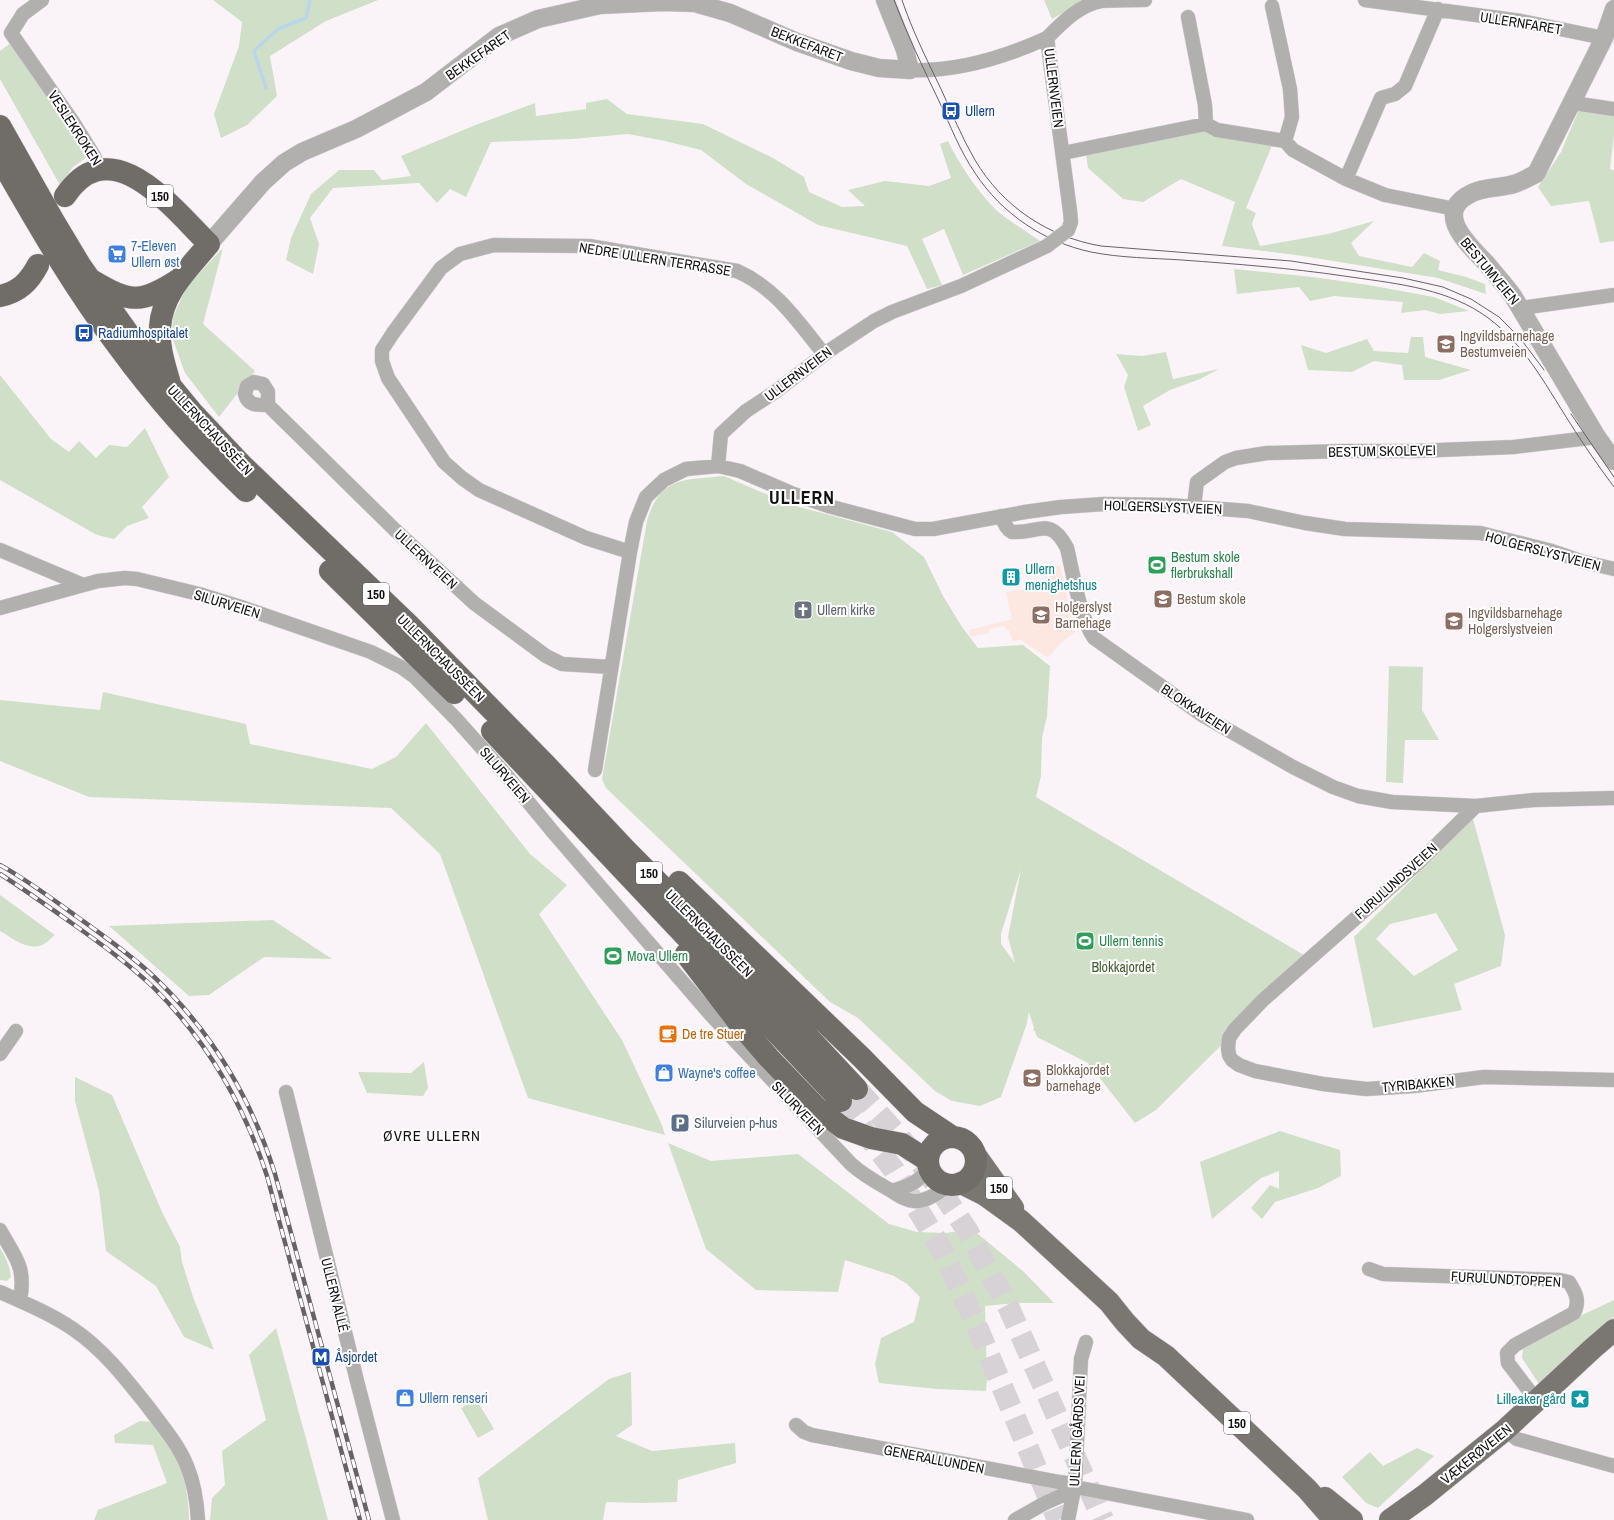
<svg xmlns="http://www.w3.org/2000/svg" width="1614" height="1520" font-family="'Archivo Narrow',sans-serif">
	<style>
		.education { fill: #fce7e1 }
		.green { fill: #d0dfc7; fill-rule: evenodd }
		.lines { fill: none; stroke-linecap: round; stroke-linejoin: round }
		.stream { stroke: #b8d7ea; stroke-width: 3.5 }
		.trunk-tunnel { stroke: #d7d2d6; stroke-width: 22; stroke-dasharray: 22 11; stroke-linecap: butt }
		.minor-casing { stroke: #d5d0d4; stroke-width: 15 }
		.tertiary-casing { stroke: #d5d0d4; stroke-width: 19 }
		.primary-casing { stroke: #d5d0d4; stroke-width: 23 }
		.trunk-casing { stroke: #d5d0d4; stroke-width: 23 }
		.minor { stroke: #b2b0ae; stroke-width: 14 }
		.tertiary { stroke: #b2b0ae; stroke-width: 18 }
		.primary { stroke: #7a7672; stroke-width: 22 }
		.trunk { stroke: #706c68; stroke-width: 22 }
		.tram { stroke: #666265; stroke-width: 1 }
		.rail-casing { stroke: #666265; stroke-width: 4.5 }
		.rail { stroke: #fff; stroke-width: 3; stroke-dasharray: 9; stroke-linecap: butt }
		.minor-bridge-casing { stroke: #d5d0d4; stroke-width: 15; stroke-linecap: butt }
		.minor-bridge { stroke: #b2b0ae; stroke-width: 14 }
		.labels { text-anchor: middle; stroke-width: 4; stroke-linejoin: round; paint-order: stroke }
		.shield { fill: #fff; stroke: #5a585a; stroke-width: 1 }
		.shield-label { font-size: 13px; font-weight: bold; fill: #131113 }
		.street-label { font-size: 14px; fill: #131113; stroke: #fff }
		.transit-label { font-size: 14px; fill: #164399; stroke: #fff; text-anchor: start }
		.shop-label { font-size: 14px; fill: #366cbe; stroke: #fff; text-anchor: start }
		.education-label { font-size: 14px; fill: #785e54; stroke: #fff; text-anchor: start }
		.leisure-label { font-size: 14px; fill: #27864d; stroke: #fff; text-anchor: start }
		.culture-label { font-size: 14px; fill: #0d838f; stroke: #fff; text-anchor: start }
		.worship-label { font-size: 14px; fill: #5b616d; stroke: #fff; text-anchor: start }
		.park-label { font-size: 14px; fill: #435c31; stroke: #fff }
		.food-label { font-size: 14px; fill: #c56008; stroke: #fff; text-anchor: start }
		.service-label { font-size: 14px; fill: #4e5e75; stroke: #fff; text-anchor: start }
		.neighbourhood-label { font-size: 15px; letter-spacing: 1px; fill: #131113; stroke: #fff }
		.district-label { font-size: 18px; font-weight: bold; letter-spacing: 1px; fill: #131113; stroke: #fff }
	</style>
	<rect width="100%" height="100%" fill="#faf4f9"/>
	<path class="education" d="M1060 565 1075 632 1060 644 1048 658 1021 640 1012 641 1009 629 1006 630 1004 626 989 629V633L970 637 969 630 1012 619 1006 592 1025 589 1036 584 1050 581 1047 568Z"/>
	<path class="green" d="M213 0H378L326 21 270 56 277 96 247 125 221 138 214 114 239 46 242 22Z
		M1044 0H1086L1052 19Z
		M11 43 87 157 73 167 60 185 0 79V51Z
		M607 99 627 114 703 124 773 158 804 177 809 192 842 207 865 206 848 190 885 181 929 186 951 178 940 144 948 141C958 162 976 189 993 207 1004 218 1026 231 1040 241L963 275 944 229 922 239 942 285 927 289 907 246 818 225 746 184 701 150 665 141 628 134 572 139 491 142 466 197 450 189 437 203 419 183 333 188 310 218 319 244 313 274 286 260 291 238 311 194 339 170H374L382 180 411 176 401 156 478 124 535 103 536 116 586 109V103Z
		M1580 107 1614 112V135L1610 169 1614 170V241L1600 243 1589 201 1551 206 1538 187 1561 152Z
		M1192 130 1273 143 1246 208 1256 213 1252 224 1260 246 1328 234 1374 221 1351 243 1359 256 1412 267 1424 253 1440 261 1438 270 1466 277 1485 284 1486 294 1438 278 1296 255 1222 246 1235 202 1181 179 1143 202 1123 199 1088 168 1086 155Z
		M223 248 203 324 255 371 219 417 185 373 172 337 173 317 187 286Z
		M1234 269 1313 277 1368 285 1434 297 1469 311 1440 314 1425 310 1401 313 1403 302 1334 296 1310 301 1299 287 1237 294Z
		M1411 337H1423L1425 357 1471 370 1439 380H1404L1402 365 1374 361 1352 372 1308 370 1301 345 1326 353 1367 339 1374 351 1408 353Z
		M1166 352 1173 379 1219 369 1200 379 1170 390 1143 406 1151 425 1138 431 1124 387 1128 375 1116 354 1142 356Z
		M0 375 51 439 69 452 79 441 96 458 109 445 127 447 145 428 169 477 142 507 149 518 127 526 114 539 97 535 0 480Z
		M724 476 789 504 892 532 924 557 943 596 962 627 978 648 1023 645 1050 666 1047 716 1042 738 1041 776 1036 797 1309 958 1156 1110 1135 1123 1088 1063 1037 1037 1035 1031 1033 1030 1034 1028 1029 1012 1026 1026 1001 1097 980 1106 952 1101 935 1091 858 1018 830 1002 606 788 602 779 603 773 647 521C660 476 685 480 724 476ZM1021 869 1008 937 1015 963 1001 944V934Z
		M1389 666 1423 667 1422 710 1439 740H1405L1403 783 1386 782Z
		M103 692 246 724 250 744 372 769 396 757 426 723 530 854 567 885 539 914 622 1040 662 1125 665 1135 528 1098 440 854 391 808 89 797 0 761V700L100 710Z
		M1473 819 1505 935 1501 966 1454 984 1462 1010 1373 1028 1354 937ZM1436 913 1458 950 1414 976 1376 939 1390 924Z
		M0 895 55 935C51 938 47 943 42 945 28 951 12 938 0 931Z
		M273 920 332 959 264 957 209 995 189 996 109 926Z
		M424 1062 428 1088 423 1096 367 1093 358 1072 411 1073Z
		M75 1077 112 1095 162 1212 180 1247 182 1262 193 1297 214 1350 184 1337 156 1286 106 1251 99 1191 75 1101Z
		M1280 1131 1340 1150 1341 1176 1318 1188 1275 1202 1262 1219 1251 1208 1270 1185 1279 1189V1171L1261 1178 1212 1219 1200 1162Z
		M668 1143 711 1161 798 1154 889 1224 917 1232 946 1233 972 1229 1024 1272 1054 1303H1016L985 1306 987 1379 986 1391 937 1389 879 1383 875 1364 881 1338 914 1322 920 1297 907 1284 894 1276 845 1260 838 1292 756 1290 706 1249Z
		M0 1248C6 1258 10 1266 11 1277L7 1281 0 1280Z
		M1614 1300V1317L1577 1349 1539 1384 1522 1358 1523 1349 1582 1315Z
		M276 1328 328 1520H210L212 1498 225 1485 222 1451 266 1420 249 1355Z
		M631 1372 632 1425 616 1436 652 1451 735 1443 736 1463 678 1480 677 1502 641 1503 606 1502 603 1520H488L478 1478 609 1379Z
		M476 1399 494 1429 478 1438 461 1408Z
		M140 1421 153 1422C159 1428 167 1435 172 1442 183 1459 189 1500 189 1520H94L98 1510 167 1483 153 1445 115 1443 114 1435Z
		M1417 1448 1434 1456 1378 1508 1366 1503 1342 1477 1370 1452 1383 1466Z"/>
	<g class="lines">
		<path class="stream" d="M266 88 254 51 278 29 306 18 310 0"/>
		<path class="trunk-tunnel" d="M857 1089 914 1154 943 1194 967 1230 1009 1308 1103 1520
			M841 1101 894 1170 940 1246 975 1322 1058 1520"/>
		<g class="minor-casing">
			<path id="minor" d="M42 0 23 14 11 33 73 122 94 156 99 170
				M1365 0 1521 21 1604 38
				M1272 6 1290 89 1292 117 1285 141
				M1188 17 1205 105 1206 124
				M910 70C958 72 1005 57 1047 38
				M1573 103 1614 109
				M1285 141 1293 150 1346 179 1385 195 1455 209
				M1063 153 1206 124 1217 130 1285 141
				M1346 179 1381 98 1395 94 1405 86 1438 9
				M1068 230 1071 222 1070 211 1047 38C1062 23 1079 5 1101 1 1115 0 1130 0 1145 0
				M1521 308 1614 295
				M268 405V392L263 384 254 382 247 386 245 394C248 406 257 405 268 405L395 530 474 603 546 656 562 664 611 667
				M718 466 721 434 746 411 775 392 830 350 874 321 892 312 961 286 1047 246
				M1194 506 1197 482 1225 462 1236 458 1267 453 1346 451H1415L1514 447 1597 437
				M1001 516C1004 522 1006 529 1012 532 1039 534 1050 515 1067 548 1073 573 1080 618 1094 638L1202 715 1293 767 1333 787 1358 796 1392 802 1476 806
				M0 550 83 585
				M630 552 586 538 479 490 462 478 444 462 388 378 382 361V350L393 333 441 268 460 254 494 245 589 246 737 271C776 288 798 322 824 354
				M0 608 98 581 125 578 137 579 199 594 244 608 371 652 401 667 415 677 457 720 506 775 553 832 711 1015 851 1164C863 1175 876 1182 890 1190 895 1193 900 1197 906 1199 920 1206 938 1194 948 1185
				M595 770 630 552 636 522 646 497 664 480 686 469 718 466 740 471 791 493 828 506 915 529H933L1025 512 1061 507 1104 504 1169 505 1248 511 1305 523 1345 529 1480 533 1552 551 1584 562 1614 569
				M1614 798 1534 800 1476 806 1417 864 1263 1000 1235 1029 1229 1038 1228 1048 1229 1055 1232 1060 1239 1065 1255 1071 1323 1084 1366 1089 1414 1086 1484 1077 1614 1080
				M0 1054 16 1031
				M286 1092 357 1381 393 1520
				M892 1191C909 1186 917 1183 929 1169
				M0 1230C16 1259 26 1266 20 1301
				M1369 1269 1383 1274 1560 1280 1569 1282C1576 1293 1580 1301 1574 1313L1515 1345 1507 1353 1508 1363 1537 1401
				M0 1292C25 1303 51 1314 73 1329 104 1350 126 1379 149 1408 163 1427 178 1444 187 1466 194 1483 197 1502 198 1520
				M796 1425 804 1432 812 1435 1059 1482 1075 1484
				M1505 1430 1517 1439 1614 1466
				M1075 1487 1247 1520
				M1015 1520 1045 1503 1074 1490
				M1068 1520 1075 1484 1081 1359 1086 1342"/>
		</g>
		<g class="tertiary-casing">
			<path id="tertiary" d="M1614 9 1604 38 1536 174C1529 177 1521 182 1514 184 1500 188 1485 187 1472 193 1432 212 1468 244 1486 263 1495 274 1505 285 1513 296L1597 437 1614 461
				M209 244 263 182 284 163 302 152 356 129 426 92 499 36 538 19 600 5 663 2 695 3 730 13 797 42 851 61 879 68 910 70 905 50 885 0"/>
		</g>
		<g class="primary-casing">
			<path id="primary" d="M976 1156 1013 1208
				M961 1183 985 1195 1021 1221 1109 1302 1125 1322 1141 1339 1166 1356 1307 1489 1334 1520
				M1325 1498 1352 1520
				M1390 1520 1425 1495 1505 1430 1592 1349 1614 1330"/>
		</g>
		<g class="trunk-casing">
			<path id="trunk" d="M0 126 53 220 80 265 133 340 192 412 242 465 409 625 546 765 626 850 755 980 857 1089
				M0 159C37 223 73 287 118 346 156 398 199 446 246 491
				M65 196C111 127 173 209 209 244 189 268 162 293 160 327 158 346 165 366 170 384
				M93 281C130 303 141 304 178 280
				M0 296C19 292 29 282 38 265
				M330 571 454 693
				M492 731 841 1101
				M679 882 861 1057 915 1112 951 1136
				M686 954 739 1023 769 1058 818 1109 843 1128 871 1138 902 1144 927 1160
				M928 1161a24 24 0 1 1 48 0a24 24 0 1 1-48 0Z"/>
		</g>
		<use href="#minor" class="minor"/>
		<use href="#tertiary" class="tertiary"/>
		<use href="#primary" class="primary"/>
		<use href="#trunk" class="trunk"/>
		<path class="tram" d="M894 0C907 34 923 68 939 101 950 125 960 151 975 173 1002 214 1044 242 1091 252 1121 258 1152 258 1182 260 1236 264 1290 268 1344 276 1391 283 1441 287 1481 313 1519 338 1540 375 1563 412 1579 438 1596 463 1614 487
			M902 0C912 30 927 60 941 89 952 113 962 138 975 160 1002 206 1048 237 1101 246L1291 261 1403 278 1443 287 1471 299 1499 317 1520 338 1544 370
			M1571 414 1614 477"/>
		<g class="rail-casing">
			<path id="rail" d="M0 865C27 880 51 898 76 916 101 934 127 952 150 973 209 1028 251 1097 275 1174L369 1520
				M0 874C25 890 49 907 73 924 101 944 129 964 154 988 207 1041 244 1105 267 1176L360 1520"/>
		</g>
		<use href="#rail" class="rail"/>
		<g class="minor-bridge-casing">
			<path id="minor-bridge" d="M1047 246 1068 230"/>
		</g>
		<use href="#minor-bridge" class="minor-bridge"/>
	</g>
	<defs>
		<g id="bus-square" transform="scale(1)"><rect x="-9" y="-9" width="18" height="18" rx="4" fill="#1a4fb4" stroke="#fff"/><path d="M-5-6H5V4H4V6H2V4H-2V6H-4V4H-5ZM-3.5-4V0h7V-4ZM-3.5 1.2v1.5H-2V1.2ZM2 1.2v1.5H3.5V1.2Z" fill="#fff"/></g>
		<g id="supermarket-square" transform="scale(1)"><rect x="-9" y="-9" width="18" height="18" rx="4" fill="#3f7fe0" stroke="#fff"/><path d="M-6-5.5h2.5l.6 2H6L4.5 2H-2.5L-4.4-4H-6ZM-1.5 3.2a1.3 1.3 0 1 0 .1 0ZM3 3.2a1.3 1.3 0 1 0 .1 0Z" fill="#fff"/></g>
		<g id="school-square" transform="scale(1)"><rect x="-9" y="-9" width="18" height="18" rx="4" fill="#8d6e63" stroke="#fff"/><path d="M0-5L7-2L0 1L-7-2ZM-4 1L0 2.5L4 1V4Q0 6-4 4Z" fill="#fff"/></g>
		<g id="stadium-square" transform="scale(1)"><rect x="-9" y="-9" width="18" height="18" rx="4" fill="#2e9e5b" stroke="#fff"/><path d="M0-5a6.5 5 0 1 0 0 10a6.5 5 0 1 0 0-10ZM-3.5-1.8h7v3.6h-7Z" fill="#fff"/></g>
		<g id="building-square" transform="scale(1)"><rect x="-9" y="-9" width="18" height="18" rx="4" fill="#0f9aa8" stroke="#fff"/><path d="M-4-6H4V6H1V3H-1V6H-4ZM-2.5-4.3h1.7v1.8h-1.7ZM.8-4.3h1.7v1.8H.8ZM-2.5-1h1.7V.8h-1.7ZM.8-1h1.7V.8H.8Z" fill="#fff"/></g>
		<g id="church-square" transform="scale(1)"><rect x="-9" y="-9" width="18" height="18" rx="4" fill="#6b7280" stroke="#fff"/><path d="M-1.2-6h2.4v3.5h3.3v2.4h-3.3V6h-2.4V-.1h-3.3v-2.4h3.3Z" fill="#fff"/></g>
		<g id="cafe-square" transform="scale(1)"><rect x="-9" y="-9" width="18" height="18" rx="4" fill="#e8710a" stroke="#fff"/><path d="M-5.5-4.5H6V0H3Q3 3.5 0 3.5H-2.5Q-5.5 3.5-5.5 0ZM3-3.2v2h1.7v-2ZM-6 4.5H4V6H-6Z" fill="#fff"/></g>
		<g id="shop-square" transform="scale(1)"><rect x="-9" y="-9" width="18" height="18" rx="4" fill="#3f7fe0" stroke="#fff"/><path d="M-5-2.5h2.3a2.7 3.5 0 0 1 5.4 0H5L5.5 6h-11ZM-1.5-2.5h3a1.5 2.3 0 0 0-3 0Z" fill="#fff"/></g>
		<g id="parking-square" transform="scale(1)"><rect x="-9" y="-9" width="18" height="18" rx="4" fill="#5c6f8a" stroke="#fff"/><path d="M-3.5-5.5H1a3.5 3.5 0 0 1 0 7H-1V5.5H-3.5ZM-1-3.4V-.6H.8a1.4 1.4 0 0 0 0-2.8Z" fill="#fff"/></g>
		<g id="metro-square" transform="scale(1)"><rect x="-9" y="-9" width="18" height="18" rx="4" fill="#1a4fb4" stroke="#fff"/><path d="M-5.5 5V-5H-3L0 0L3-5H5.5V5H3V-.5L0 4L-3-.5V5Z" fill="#fff"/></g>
		<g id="sight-square" transform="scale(1)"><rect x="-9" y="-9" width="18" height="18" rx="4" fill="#0f9aa8" stroke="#fff"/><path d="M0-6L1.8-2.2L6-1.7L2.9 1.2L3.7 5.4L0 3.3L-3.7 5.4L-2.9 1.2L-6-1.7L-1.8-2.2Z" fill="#fff"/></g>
	</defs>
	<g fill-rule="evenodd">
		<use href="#bus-square" x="951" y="111"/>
		<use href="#supermarket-square" x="117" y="254"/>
		<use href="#bus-square" x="84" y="333"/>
		<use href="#school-square" x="1446" y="344"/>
		<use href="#stadium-square" x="1157" y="565"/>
		<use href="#building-square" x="1011" y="577"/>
		<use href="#school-square" x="1163" y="599"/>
		<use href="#church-square" x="803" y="610"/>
		<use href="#school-square" x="1041" y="615"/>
		<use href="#school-square" x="1454" y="621"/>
		<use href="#stadium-square" x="1085" y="941"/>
		<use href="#stadium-square" x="613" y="956"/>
		<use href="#cafe-square" x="668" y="1034"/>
		<use href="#shop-square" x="664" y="1073"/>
		<use href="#school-square" x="1032" y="1078"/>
		<use href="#parking-square" x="680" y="1123"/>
		<use href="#metro-square" x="321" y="1357"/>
		<use href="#shop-square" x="405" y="1398"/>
		<use href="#sight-square" x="1580" y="1399"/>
	</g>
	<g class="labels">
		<g class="shield">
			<rect x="147" y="185" width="26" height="22" rx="3"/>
			<rect x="363" y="583" width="26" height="22" rx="3"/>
			<rect x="636" y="862" width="26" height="22" rx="3"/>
			<rect x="986" y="1177" width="26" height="22" rx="3"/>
			<rect x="1224" y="1412" width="26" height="22" rx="3"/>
		</g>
		<g class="shield-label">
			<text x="160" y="201">150</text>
			<text x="376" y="599">150</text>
			<text x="649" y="878">150</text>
			<text x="999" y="1193">150</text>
			<text x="1237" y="1428">150</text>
		</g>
		<g class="street-label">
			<text transform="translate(1521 23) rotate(9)" y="5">ULLERNFARET</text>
			<text transform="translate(807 44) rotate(21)" y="5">BEKKEFARET</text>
			<text transform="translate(478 55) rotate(-35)" y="5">BEKKEFARET</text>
			<text transform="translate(1054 88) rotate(83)" y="5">ULLERNVEIEN</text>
			<text transform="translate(75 128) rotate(57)" y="5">VESLEKROKEN</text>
			<text transform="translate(655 259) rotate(9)" y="5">NEDRE ULLERN TERRASSE</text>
			<text transform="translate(1490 271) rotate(50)" y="5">BESTUMVEIEN</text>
			<text transform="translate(798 374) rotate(-37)" y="5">ULLERNVEIEN</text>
			<text transform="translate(210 430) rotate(47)" y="5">ULLERNCHAUSSÉEN</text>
			<text transform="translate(1382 451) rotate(-1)" y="5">BESTUM SKOLEVEI</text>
			<text transform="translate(1163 507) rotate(2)" y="5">HOLGERSLYSTVEIEN</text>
			<text transform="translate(1543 551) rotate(15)" y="5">HOLGERSLYSTVEIEN</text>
			<text transform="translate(426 559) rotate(43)" y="5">ULLERNVEIEN</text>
			<text transform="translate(227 604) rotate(17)" y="5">SILURVEIEN</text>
			<text transform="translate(441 658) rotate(45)" y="5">ULLERNCHAUSSÉEN</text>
			<text transform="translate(1196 709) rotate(33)" y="5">BLOKKAVEIEN</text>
			<text transform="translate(505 775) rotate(49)" y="5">SILURVEIEN</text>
			<text transform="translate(1396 881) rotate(-42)" y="5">FURULUNDSVEIEN</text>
			<text transform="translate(709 933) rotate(45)" y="5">ULLERNCHAUSSÉEN</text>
			<text transform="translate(1418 1084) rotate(-5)" y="5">TYRIBAKKEN</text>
			<text transform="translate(798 1108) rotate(46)" y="5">SILURVEIEN</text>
			<text transform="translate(1506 1279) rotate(3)" y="5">FURULUNDTOPPEN</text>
			<text transform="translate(335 1295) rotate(76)" y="5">ULLERN ALLÉ</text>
			<text transform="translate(1077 1431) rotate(-87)" y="5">ULLERN GÅRDS VEI</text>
			<text transform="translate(1476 1454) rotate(-39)" y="5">VÆKERØVEIEN</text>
			<text transform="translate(934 1459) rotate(11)" y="5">GENERALLUNDEN</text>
		</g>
		<g class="transit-label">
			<text x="965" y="116">Ullern</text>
			<text x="98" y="338">Radiumhospitalet</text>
			<text x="335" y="1362">Åsjordet</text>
		</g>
		<g class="shop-label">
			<text x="131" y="251">7-Eleven<tspan x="131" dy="16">Ullern øst</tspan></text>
			<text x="678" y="1078">Wayne's coffee</text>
			<text x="419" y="1403">Ullern renseri</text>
		</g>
		<g class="education-label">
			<text x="1460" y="341">Ingvildsbarnehage<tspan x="1460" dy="16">Bestumveien</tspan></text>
			<text x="1177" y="604">Bestum skole</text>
			<text x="1055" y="612">Holgerslyst<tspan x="1055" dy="16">Barnehage</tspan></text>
			<text x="1468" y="618">Ingvildsbarnehage<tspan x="1468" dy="16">Holgerslystveien</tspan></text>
			<text x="1046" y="1075">Blokkajordet<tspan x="1046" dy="16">barnehage</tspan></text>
		</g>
		<g class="leisure-label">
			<text x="1171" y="562">Bestum skole<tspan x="1171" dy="16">flerbrukshall</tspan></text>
			<text x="1099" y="946">Ullern tennis</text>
			<text x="627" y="961">Mova Ullern</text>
		</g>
		<g class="culture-label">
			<text x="1025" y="574">Ullern<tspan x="1025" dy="16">menighetshus</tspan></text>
			<text x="1566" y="1404" text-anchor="end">Lilleaker gård</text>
		</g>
		<g class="worship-label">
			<text x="817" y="615">Ullern kirke</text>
		</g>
		<g class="park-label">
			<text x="1123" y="972">Blokkajordet</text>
		</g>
		<g class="food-label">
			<text x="682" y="1039">De tre Stuer</text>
		</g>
		<g class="service-label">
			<text x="694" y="1128">Silurveien p-hus</text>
		</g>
		<g class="neighbourhood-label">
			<text x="432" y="1141">ØVRE ULLERN</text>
		</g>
		<g class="district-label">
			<text x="802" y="504">ULLERN</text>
		</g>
	</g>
</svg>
